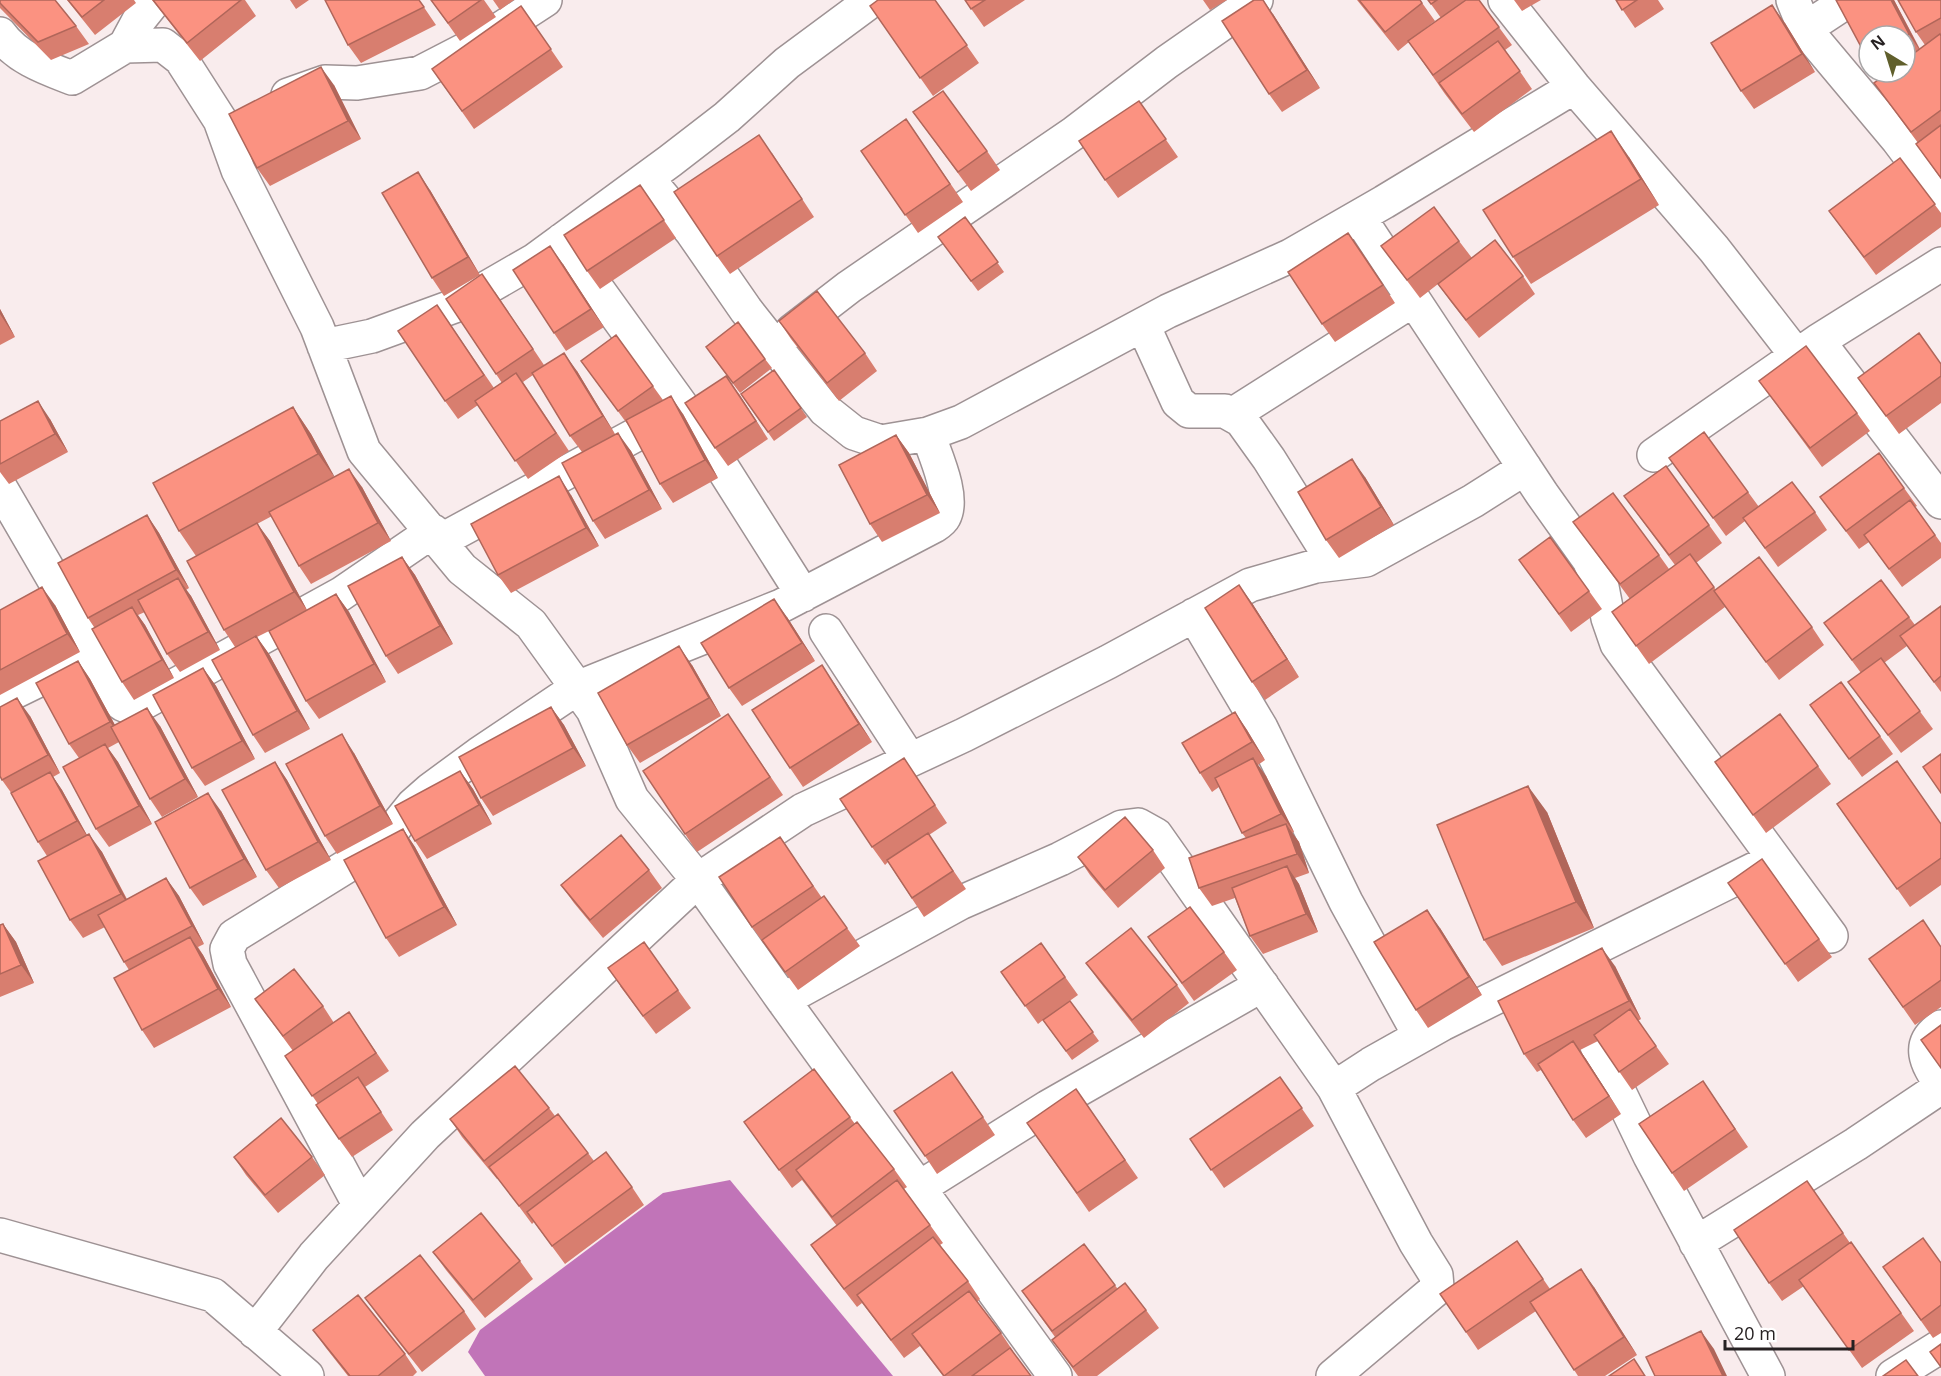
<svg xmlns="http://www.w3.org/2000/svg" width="1941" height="1376" font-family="'Open Sans',sans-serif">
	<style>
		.water { fill: #c174b8 }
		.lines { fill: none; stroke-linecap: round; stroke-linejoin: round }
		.minor-casing { stroke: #9e9294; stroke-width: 36 }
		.minor { stroke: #fff; stroke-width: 33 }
		.wall { fill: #d87e6f }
		.shaded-wall { fill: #b0665a }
		.building { fill: #fb9281; stroke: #b0665a; stroke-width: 1.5 }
	</style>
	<rect width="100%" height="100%" fill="#f9eced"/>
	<path class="water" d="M730 1180 893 1376H485L468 1352 480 1330 663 1193Z"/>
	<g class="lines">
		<g class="minor-casing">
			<path id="minor" d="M1505 0 1574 87 1714 249 1797 356
				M1793 0 1805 29 1898 140 1941 197
				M1805 29 1849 0
				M0 34C17 58 46 68 72 78L125 46 163 45 181 59 220 120 238 170 317 327 364 451 462 569 531 624 593 710 632 799 698 880 783 1000 1055 1376
				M125 46 139 20 155 0
				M288 95 325 82 357 83 420 73 482 41 545 0
				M647 178 692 232 746 310 825 410 854 433 881 442 928 434 961 422 1168 311 1290 256 1384 202 1574 87
				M1359 217 1542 494 1589 560 1602 587 1608 618 1617 644 1831 936
				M562 240 696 426 803 595
				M1143 325 1178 402 1189 411H1225L1241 420 1269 459 1334 563
				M792 331 849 287 1074 133 1167 62 1256 0
				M1818 341 1941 502
				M324 346 372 336 457 305 535 260 670 161 727 117 787 63 872 0
				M1232 415 1413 300
				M1654 455 1818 341 1941 264
				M0 487 71 609 95 659
				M440 541 674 414
				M1194 615 1261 728 1346 902 1420 1036
				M826 631 910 760
				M0 699 47 676 95 659 122 704 129 707 143 703 341 594 433 531
				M783 1000 960 903 1060 859 1122 827 1138 825 1156 835 1334 1088 1416 1243 1436 1275 1437 1287 1434 1291 1333 1376
				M1941 1027C1915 1045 1927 1063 1941 1085
				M1597 1046 1650 1156 1768 1376
				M1334 1088 1371 1064 1442 1024 1773 860
				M919 1188 1048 1107 1262 985
				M360 1206 230 964 227 949 234 936 368 853 384 841 413 805 430 790 479 754 577 688 781 606 934 526C937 524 942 521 944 517 955 497 935 455 928 434
				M0 1235 213 1295 307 1376
				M1696 1243 1856 1144 1941 1087
				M255 1332 314 1256 425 1135 698 880 803 810 964 735 1108 662 1250 585 1316 566 1366 560 1473 501 1525 468
				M1893 1376 1941 1346"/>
		</g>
		<use href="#minor" class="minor"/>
	</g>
	<path class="wall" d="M0 0 76 26 89 44 51 60 0 8Z
		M67 0H134L136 3 95 35Z
		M152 0H245L256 16 200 61Z
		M290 0H309L296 9Z
		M419 0 436 25 361 63 348 45Z
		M431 0H484L496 17 460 41Z
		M493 0H514L500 10Z
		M935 0 979 63 933 96 870 6Z
		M965 0H1025L984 27Z
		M1203 0H1227L1210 10Z
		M1357 0H1420L1435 21 1419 33 1441 18 1428 0H1479L1512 45 1505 50 1532 89 1474 132 1445 94 1409 42 1398 51Z
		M1514 0H1541L1522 11Z
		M1616 0H1658L1664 9 1635 28Z
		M1836 0H1894L1920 49 1925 45 1916 32 1898 0H1941V179L1916 144 1918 143 1874 83 1889 72H1905V36H1869V60Z
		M521 6 563 67 474 129 432 69Z
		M1273 14 1320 88 1282 112 1269 94Z
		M1785 23 1815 72 1754 109 1741 91Z
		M334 85 361 139 270 186 257 168Z
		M1139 101 1178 157 1118 198 1105 180Z
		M913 112 987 151 1000 170 971 191Z
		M906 119 963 202 918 233 861 151Z
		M772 153 814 217 730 274 717 256Z
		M1629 157 1659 205 1531 284 1513 257Z
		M1900 158 1941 213V227L1876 275 1829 211Z
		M640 185 676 238 600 289 587 271Z
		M430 190 480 275 444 296 432 278Z
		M965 217 1004 272 978 291 938 237Z
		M1459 241 1472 258 1523 276 1535 294 1479 338 1451 302 1438 284 1420 298 1381 246Z
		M1361 251 1395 303 1335 342 1322 324Z
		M563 264 604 327 566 351 554 333Z
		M495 292 544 365 577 371 615 434 631 451 662 509 605 539 593 521 582 452 570 436 533 375 523 382 569 451 528 479 478 405 458 419 445 401 437 305 494 388 502 383 446 299Z
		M0 309 15 337 0 345Z
		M779 321 865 353 877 371 839 401 791 339Z
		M616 335 663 400 683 414 718 478 673 503 660 484 631 429 581 361Z
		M712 356 765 359 772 368 740 393Z
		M1941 364V403L1899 434 1858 378Z
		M774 370 807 417 774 441 741 394Z
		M1759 381 1857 413 1870 431 1822 467Z
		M739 394 768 439 728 466 715 448Z
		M293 407 311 434 334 477 362 487 391 541 311 584 299 566 272 516 257 524 270 541 307 610 336 594 349 612 386 682 319 719 306 701 269 631 257 637 269 654 310 729 265 753 253 735 235 647 224 630 196 556 179 531Z
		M50 419 68 452 9 484 0 472V421Z
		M896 435 909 453 940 513 882 542 870 524Z
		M1669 458 1748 492 1759 507 1815 512 1827 530 1778 567 1745 521 1726 536Z
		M1365 477 1394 525 1339 558 1326 540Z
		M1904 488 1917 506 1915 507 1941 543V558L1902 587 1869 542 1859 549 1820 497Z
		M571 495 599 546 511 593 498 575Z
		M1624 496 1709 525 1722 543 1696 563 1716 590 1812 627 1824 645 1779 680 1725 607 1649 664 1612 612 1630 599 1573 522 1659 555 1669 569 1675 565Z
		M147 515 159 533 189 588 186 590 191 596 220 650 180 672 167 654 145 612 138 615 145 625 174 678 134 700 122 682 94 627 88 618Z
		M402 557 415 575 453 644 398 674 386 656Z
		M1519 560 1589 591 1602 609 1571 632Z
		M1252 603 1299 677 1265 700 1252 682Z
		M55 605 80 652 0 695V610Z
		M1941 606V692L1907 646 1884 663 1933 729 1901 753 1848 682 1861 673 1824 623 1909 617 1915 625Z
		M787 617 815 661 742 706 729 688Z
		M78 661 90 679 115 725 160 726 198 797 162 817 150 799 119 742 108 748 118 762 152 824 109 847 96 829 79 758 69 744Z
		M692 665 721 716 640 763 627 745Z
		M203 668 216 686 255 759 205 786 192 768Z
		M834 683 872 742 803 787 790 768Z
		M1810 705 1880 736 1893 754 1862 777Z
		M551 707 564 725 586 766 493 816 481 798Z
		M1235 712 1247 730 1265 760 1258 765 1266 776 1294 832 1292 833 1299 842 1309 873 1295 878 1299 884 1318 932 1263 954 1250 936 1235 898 1212 906 1199 888 1246 838 1242 833 1219 787 1212 792 1200 773Z
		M728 714 783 795 697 852 685 834Z
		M30 716 60 773 53 777 62 790 87 835 102 852 127 899 166 878 179 896 204 944 198 947 203 955 231 1007 154 1048 142 1030 129 970 124 962 105 927 83 938 70 920 47 856 38 842 12 794 2 780Z
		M354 753 393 824 337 854 325 836Z
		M275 762 287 780 331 860 279 888 266 870Z
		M1715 762 1818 766 1831 784 1766 833Z
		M460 771 473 789 492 824 427 859 415 841Z
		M916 776 947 823 929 835 966 889 924 917 888 862 885 865 872 847Z
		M1837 804 1941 824V885L1910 907Z
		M221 811 257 877 203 906 190 888Z
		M1547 812 1594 928 1502 966 1484 940Z
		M403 829 415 847 457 925 399 957 386 938Z
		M780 837 822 898 847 928 860 946 798 990 752 927Z
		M1153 850 1165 868 1118 908 1090 875 1078 857Z
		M1762 859 1832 957 1798 982 1728 883Z
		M649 870 662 888 603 938 574 903 561 885Z
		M3 924 16 942 34 983 0 997V925Z
		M1440 928 1482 995 1428 1028 1416 1010Z
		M1148 937 1224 952 1237 970 1194 1001Z
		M1041 943 1078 995 1054 1012 1070 1001 1099 1041 1072 1060 1043 1020 1038 1024 1001 972Z
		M1941 946V1007L1915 1025 1869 959Z
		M1086 963 1177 985 1189 1003 1144 1038 1099 981Z
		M1615 966 1641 1019 1638 1021 1669 1064 1632 1090 1598 1041 1580 1050 1621 1114 1586 1138 1573 1120 1541 1070 1537 1072 1524 1054Z
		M620 986 678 990 691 1008 656 1034Z
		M255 999 323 1006 334 1023 349 1012 389 1071 365 1087 393 1130 352 1157 339 1139 318 1104 285 1056 293 1051Z
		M814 1069 855 1124 894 1169 907 1187 904 1189 943 1243 940 1245 968 1281 980 1299 977 1302 1001 1333 1013 1351V1352L1031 1376H943L920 1346 904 1358 862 1303 857 1307 824 1264 811 1245 837 1226 802 1180 792 1188 744 1122Z
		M1280 1077 1314 1126 1224 1188 1190 1139Z
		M1703 1081 1748 1147 1684 1191 1639 1124Z
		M1076 1089 1138 1178 1089 1212 1027 1123Z
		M965 1090 995 1135 937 1174 925 1156Z
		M549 1108 555 1116 588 1153 594 1161 632 1187 644 1205 565 1264 534 1222 532 1224 498 1178 497 1179 462 1137 450 1119Z
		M234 1157H312L325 1175 278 1213 246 1175Z
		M1807 1181 1850 1243 1851 1242 1914 1331 1862 1368 1804 1286 1782 1301 1769 1283Z
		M1517 1241 1550 1289 1594 1287 1637 1355 1605 1376H1578L1536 1311 1478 1350 1440 1294Z
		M1084 1244 1117 1288 1146 1310 1159 1328 1097 1376H1078L1052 1340 1055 1337 1022 1291Z
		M433 1252 520 1261 533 1279 485 1318 446 1270Z
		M1941 1263V1333L1933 1338 1883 1267Z
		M365 1298 464 1311 476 1329 422 1372 378 1316Z
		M313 1330 405 1354 417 1372 413 1376H348L326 1348Z"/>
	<path class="shaded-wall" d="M1263 0 1273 14 1320 88 1307 70Z
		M1891 0H1894L1921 52 1909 34Z
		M1772 5 1785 23 1815 72 1802 54Z
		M321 67 334 85 361 139 348 121Z
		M1611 131 1629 157 1659 205 1641 179Z
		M418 172 430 190 480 275 468 257Z
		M1348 233 1361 251 1395 303 1383 285Z
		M550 246 563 264 604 327 591 309Z
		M0 309 15 337 0 314Z
		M564 353 577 371 615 434 603 416Z
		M726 376 739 394 768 439Z
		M671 396 683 414 718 478 705 460Z
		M38 401 50 419 68 452 55 434Z
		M293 407 311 434 337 481 318 454Z
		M618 433 631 451 662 509 649 490Z
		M896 435 909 453 940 513 927 495Z
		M1352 459 1365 477 1394 525 1381 507Z
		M349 469 362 487 391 541 378 523Z
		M559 476 571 495 599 546 586 528Z
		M147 515 159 533 189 588 176 570Z
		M257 523 270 541 307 610 294 592Z
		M402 557 415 575 453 644 440 626Z
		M178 578 191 596 220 650 208 632Z
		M1239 585 1252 603 1299 677 1287 659Z
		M42 587 55 605 80 652 67 634Z
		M336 594 349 612 386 682 374 664Z
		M774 599 787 617 815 661 802 643Z
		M132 607 145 625 174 678 162 660Z
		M256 636 269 654 310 729 297 711Z
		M679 646 692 665 721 716 709 698Z
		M78 661 90 679 123 740 110 722Z
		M822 665 834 683 872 742 859 724Z
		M203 668 216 686 255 759 242 741Z
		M17 698 30 716 60 773 48 755Z
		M551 707 564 725 586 766 573 748Z
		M147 708 160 726 198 797 185 779Z
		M1235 712 1247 730 1265 760 1252 742Z
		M342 734 354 753 393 824 380 806Z
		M105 744 118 762 152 824 139 806Z
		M1253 758 1266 776 1294 832 1281 814Z
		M275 762 287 780 331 860 318 842Z
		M460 771 473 789 492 824 479 805Z
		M50 772 62 790 89 839 77 821Z
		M1528 786 1547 812 1594 928 1576 902Z
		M208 793 221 811 257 877 244 859Z
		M1286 824 1299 842 1309 873 1297 854Z
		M403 829 415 847 457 925 444 907Z
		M89 834 102 852 133 912 121 894Z
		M1287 866 1299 884 1318 932 1306 914Z
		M166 878 179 896 204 944 192 926Z
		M1427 910 1440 928 1482 995 1469 977Z
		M3 924 16 942 34 983 21 965Z
		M190 937 203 955 231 1007 218 989Z
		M1602 948 1615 966 1641 1019 1629 1001Z
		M1573 1041 1586 1059 1621 1114 1609 1096Z
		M1581 1269 1594 1287 1637 1355 1624 1337Z
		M1701 1331 1714 1349 1727 1376H1723Z"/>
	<path class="building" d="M0 0H55L76 26 38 42 0 3Z
		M68 0H104L82 17Z
		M153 0H241L187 43Z
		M325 0H419L424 7 348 45Z
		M431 0H481L448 23Z
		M878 0H935L967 45 920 78 870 6Z
		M965 0H985L971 9Z
		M1254 0H1263L1307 70 1269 94 1222 21Z
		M1359 0H1420L1422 3 1385 32Z
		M1428 0H1437L1431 4Z
		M1466 0H1479L1499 27 1433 75 1408 41Z
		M1616 0H1637L1622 10Z
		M1836 0H1891L1909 34 1905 36H1869V55L1866 56Z
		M1898 0H1941V18L1916 32Z
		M1772 5 1802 54 1741 91 1711 43Z
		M521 6 551 49 462 111 432 69Z
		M1940 34 1941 36V110L1911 132 1874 83 1889 72H1905V60Z
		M1498 41 1520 71 1462 114 1439 83Z
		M321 67 348 121 257 168 229 114Z
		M943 91 987 151 958 172 913 112Z
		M1139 101 1166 139 1105 180 1079 141Z
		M906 119 950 184 905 215 861 151Z
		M1941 125V178L1916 144Z
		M1611 131 1641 179 1513 257 1483 210Z
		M759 135 802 199 717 256 674 192Z
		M1900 158 1935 204 1864 257 1829 211Z
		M418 172 468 257 432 278 382 193Z
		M640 185 664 220 587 271 564 235Z
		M1434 207 1459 241 1407 280 1381 246Z
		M965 217 998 262 971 281 938 237Z
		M1348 233 1383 285 1322 324 1288 272Z
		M1495 240 1523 276 1466 320 1438 284Z
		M550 246 591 309 554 333 513 270Z
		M482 274 533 349 496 374 446 299Z
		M817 291 865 353 827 383 779 321Z
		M437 305 484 375 445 401 398 331Z
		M738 322 765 359 733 383 706 347Z
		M1919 333 1941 364V376L1886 416 1858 378Z
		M616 335 653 386 618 411 581 361Z
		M1806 346 1857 413 1810 448 1759 381Z
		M564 353 603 416 570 436 532 373Z
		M774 370 801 408 768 432 741 394Z
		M516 373 556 433 515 461 475 401Z
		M726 376 756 421 715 448 685 403Z
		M671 396 705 460 660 484 626 420Z
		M38 401 55 434 0 464V421Z
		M293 407 318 454 179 531 153 483Z
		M1704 432 1748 492 1713 518 1669 458Z
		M618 433 649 490 593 521 562 463Z
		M896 435 927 495 870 524 839 465Z
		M1879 453 1904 488 1846 531 1820 497Z
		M1352 459 1381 507 1326 540 1298 492Z
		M1666 466 1709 525 1669 555 1624 496Z
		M349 469 378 523 299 566 269 512Z
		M559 476 586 528 498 575 471 524Z
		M1792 482 1815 512 1765 548 1743 518Z
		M1613 493 1659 555 1620 584 1573 522Z
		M1910 500 1935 535 1889 569 1864 535Z
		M147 515 176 570 88 618 58 563Z
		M257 523 294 592 224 630 187 561Z
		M1550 537 1589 591 1559 614 1519 560Z
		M1690 554 1714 587 1636 646 1612 612Z
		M402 557 440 626 386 656 348 586Z
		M1759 557 1812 627 1766 662 1714 591Z
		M178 578 208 632 167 654 138 600Z
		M1881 580 1909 617 1852 660 1824 623Z
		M1239 585 1287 659 1252 682 1205 608Z
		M42 587 67 634 0 670V610Z
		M336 594 374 664 306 701 269 631Z
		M774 599 802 643 729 688 701 643Z
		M1941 606V676L1934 682 1900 636Z
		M132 607 162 660 122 682 92 629Z
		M256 636 297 711 253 735 212 660Z
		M679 646 709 698 627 745 598 693Z
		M1881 658 1920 711 1888 735 1848 682Z
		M78 661 110 722 69 744 36 683Z
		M822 665 859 724 790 768 752 710Z
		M203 668 242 741 192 768 153 695Z
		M1841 682 1880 736 1849 759 1810 705Z
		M17 698 48 755 2 780 0 776V707Z
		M551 707 573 748 481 798 459 757Z
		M147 708 185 779 150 799 111 727Z
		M1235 712 1252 742 1200 773 1182 743Z
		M728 714 770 777 685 834 643 771Z
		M1780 714 1818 766 1753 815 1715 762Z
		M342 734 380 806 325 836 286 764Z
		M105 744 139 806 96 829 63 767Z
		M1941 754V793L1923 767Z
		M904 758 935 805 872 847 840 799Z
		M1253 758 1281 814 1242 833 1215 778Z
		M1897 761 1941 824V858L1897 889 1837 804Z
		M275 762 318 842 266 870 222 790Z
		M460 771 479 805 415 841 395 806Z
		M50 772 77 821 38 842 11 793Z
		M1528 786 1576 902 1484 940 1437 825Z
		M208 793 244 859 190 888 155 822Z
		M1125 817 1153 850 1105 890 1078 857Z
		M1286 824 1297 854 1199 888 1189 858Z
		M403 829 444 907 386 938 344 860Z
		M928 833 953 871 912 898 887 860Z
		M89 834 121 894 70 920 38 861Z
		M621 835 649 870 590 920 561 885Z
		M780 837 813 886 752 927 719 877Z
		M1762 859 1819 939 1785 964 1728 883Z
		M1287 866 1306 914 1250 936 1232 888Z
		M166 878 192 926 124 962 98 915Z
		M824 896 847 928 785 972 762 940Z
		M1190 907 1224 952 1182 983 1148 937Z
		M1427 910 1469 977 1416 1010 1374 942Z
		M1923 920 1941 947V980L1903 1007 1869 959Z
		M3 924 21 965 0 974V925Z
		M1131 928 1177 985 1132 1020 1086 963Z
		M190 937 218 989 142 1030 114 978Z
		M644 942 678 990 643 1016 608 968Z
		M1041 943 1065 977 1025 1006 1001 972Z
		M1602 948 1629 1001 1524 1054 1498 1001Z
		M294 969 323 1006 283 1036 255 999Z
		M1070 1001 1093 1032 1066 1051 1043 1020Z
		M1630 1009 1656 1046 1619 1072 1594 1035Z
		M349 1012 376 1053 312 1096 285 1056Z
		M1941 1025V1068L1921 1040Z
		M1573 1041 1609 1096 1573 1120 1538 1064Z
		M515 1066 549 1108 484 1161 450 1119Z
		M814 1069 850 1117 779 1170 744 1122Z
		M952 1072 983 1117 925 1156 894 1111Z
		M358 1077 381 1112 339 1139 316 1105Z
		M1280 1077 1302 1108 1211 1170 1190 1139Z
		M1703 1081 1735 1129 1672 1173 1639 1124Z
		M1076 1089 1125 1160 1077 1193 1027 1123Z
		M558 1114 588 1153 519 1206 489 1167Z
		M281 1118 312 1157 265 1195 234 1157Z
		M857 1122 894 1169 832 1217 796 1170Z
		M606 1152 632 1187 552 1246 527 1212Z
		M897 1180 930 1225 844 1289 811 1245Z
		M1807 1181 1843 1233 1769 1283 1734 1230Z
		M481 1213 520 1261 473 1300 433 1252Z
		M933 1237 968 1281 891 1340 857 1295Z
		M1923 1238 1941 1263V1305L1921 1320 1883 1267Z
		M1517 1241 1543 1279 1466 1332 1440 1294Z
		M1851 1242 1901 1313 1849 1350 1799 1280Z
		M1084 1244 1115 1285 1052 1331 1022 1291Z
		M420 1255 464 1311 409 1354 365 1298Z
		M1581 1269 1624 1337 1574 1370 1530 1302Z
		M1125 1283 1146 1310 1073 1367 1052 1340Z
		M969 1291 1001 1333 944 1376 912 1334Z
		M358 1295 405 1354 378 1376H350L313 1330Z
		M1701 1331 1723 1376H1655L1646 1357Z
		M1941 1344V1367L1930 1352Z
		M1010 1348 1031 1376H972Z
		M1634 1359 1645 1376H1609Z
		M1906 1360 1918 1376H1883Z"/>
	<g transform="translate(1887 54) rotate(322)"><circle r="28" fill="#ffffff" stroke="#a8a6a7" stroke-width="1.5"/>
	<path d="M0-4.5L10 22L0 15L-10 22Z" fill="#605f2c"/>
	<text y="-9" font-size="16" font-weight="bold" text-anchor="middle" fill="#262122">N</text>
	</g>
	<path d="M1725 1340v9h128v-9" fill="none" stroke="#262122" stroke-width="3"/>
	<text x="1734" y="1340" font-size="18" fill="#262122" stroke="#ffffff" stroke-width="4.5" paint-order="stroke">20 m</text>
</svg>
